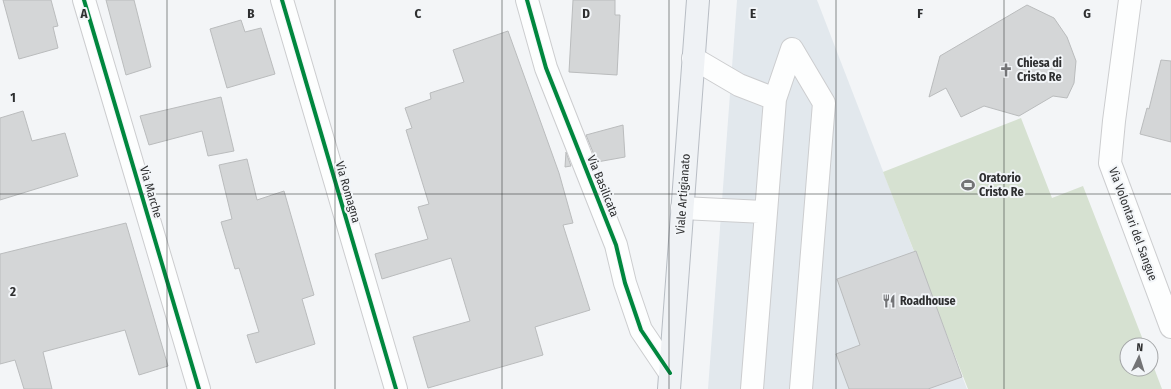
<svg xmlns="http://www.w3.org/2000/svg" width="1171" height="389" font-family="'Fira Sans Condensed',sans-serif">
	<style>
		.built { fill: #e2e8ed }
		.green { fill: #d6e1d1 }
		.building { fill: #d4d6d7; stroke: #babcbd }
		.lines { fill: none; stroke-linecap: round; stroke-linejoin: round }
		.minor-casing { stroke: #cccdcf; stroke-width: 24 }
		.major-casing { stroke: #b8bdc4; stroke-width: 24 }
		.minor { stroke: #fdfefe; stroke-width: 22 }
		.major { stroke: #eff2f5; stroke-width: 22 }
		.cycleway-casing { stroke: #f2f5f8; stroke-width: 6 }
		.cycleway { stroke: #00873e; stroke-width: 4 }
		.grid { fill: none; stroke: #2e2f30; stroke-width: 1; stroke-opacity: 0.55 }
		.labels { text-anchor: middle; stroke-width: 4; stroke-linejoin: round; paint-order: stroke }
		.poi-label { font-size: 12px; font-weight: bold; fill: #2e2f30; stroke: #f2f5f8; text-anchor: start }
		.street-label { font-size: 12px; fill: #2e2f30; stroke: #f2f5f8 }
		.grid-label { font-size: 13px; text-anchor: middle; font-weight: bold; fill: #2e2f30; stroke: #f2f5f8; stroke-width: 4; stroke-linejoin: round; paint-order: stroke }
	</style>
	<rect width="100%" height="100%" fill="#f3f5f7"/>
	<path class="built" d="M737 0H817L967 389H708Z"/>
	<path class="green" d="M1021 118 1052 198 1083 186 1145 345H1127V369H1151V360L1162 389H968L883 172Z"/>
	<path class="building" d="M3 0H51L58 26 53 27 58 48 19 59Z
		M106 0H134L151 67 126 75Z
		M573 0H615V15H620L617 75 569 72Z
		M1027 5 1054 18 1067 37 1076 61 1074 83 1067 98 1053 96 1019 116 984 106 961 117 946 88 929 97 940 56Z
		M241 20 245 32 261 28 275 74 227 88 210 29Z
		M508 31 559 173 573 223 563 225 590 310 535 327 543 355 428 388 413 337 470 321 451 258 382 279 375 254 428 239 418 207 429 204 406 130 412 128 405 108 431 99 430 93 464 82 453 50Z
		M1161 60 1171 61V142L1140 134 1147 108 1149 109Z
		M221 97 234 151 208 156 202 131 149 145 140 116Z
		M23 111 32 141 65 133 78 176 0 200V118Z
		M623 125 625 157 597 162 586 135Z
		M566 152 571 166 565 167Z
		M247 159 257 200 284 191 314 295 302 299 315 344 256 363 247 335 259 332 239 268 235 269 221 222 232 219 219 165Z
		M126 223 168 366 139 375 125 330 43 352 52 389H24L15 360 0 364V254Z
		M916 251 962 377 928 389H849L836 354 860 345 837 279Z"/>
	<g class="lines">
		<g class="minor-casing">
			<path id="minor" d="M84 0 199 389
				M282 0 396 389
				M527 0 546 68 616 245 625 283 641 330 670 373
				M1130 0 1114 121 1110 163 1171 327
				M693 58 739 85 775 99
				M682 208 766 212
				M752 389 775 99 792 49 824 103 801 389"/>
		</g>
		<g class="major-casing">
			<path id="major" d="M669 389 698 0"/>
		</g>
		<use href="#minor" class="minor"/>
		<use href="#major" class="major"/>
		<g class="cycleway-casing">
			<path id="cycleway" d="M84 0 199 389
				M282 0 396 389
				M527 0 546 68 616 245 625 283 641 330 670 373"/>
		</g>
		<use href="#cycleway" class="cycleway"/>
	</g>
	<path class="grid" d="M167 0V389M335 0V389M502 0V389M669 0V389M836 0V389M1004 0V389M0 194H1171"/>
	<defs>
		<g id="church-bare" transform="scale(1.08)"><path d="M-1.2-6h2.4v3.5h3.3v2.4h-3.3V6h-2.4V-.1h-3.3v-2.4h3.3Z" fill="#737476" stroke="#f2f5f8" stroke-width="2.5" paint-order="stroke"/></g>
		<g id="stadium-bare" transform="scale(1.08)"><path d="M0-5a6.5 5 0 1 0 0 10a6.5 5 0 1 0 0-10ZM-3.5-1.8h7v3.6h-7Z" fill="#737476" stroke="#f2f5f8" stroke-width="2.5" paint-order="stroke"/></g>
		<g id="restaurant-bare" transform="scale(1.08)"><path d="M-5-6h1v4h1v-4h1v4h1v-4h1v5L-1.5 .5V6h-2V.5L-5-1ZM5-6V6H3V1.5H1.5Q1.5-4 5-6Z" fill="#737476" stroke="#f2f5f8" stroke-width="2.5" paint-order="stroke"/></g>
	</defs>
	<g fill-rule="evenodd">
		<use href="#church-bare" x="1006" y="70"/>
		<use href="#stadium-bare" x="968" y="185"/>
		<use href="#restaurant-bare" x="889" y="301"/>
	</g>
	<g class="labels">
		<g class="poi-label">
			<text x="1017" y="67">Chiesa di<tspan x="1017" dy="14">Cristo Re</tspan></text>
			<text x="979" y="182">Oratorio<tspan x="979" dy="14">Cristo Re</tspan></text>
			<text x="900" y="305">Roadhouse</text>
		</g>
		<g class="street-label">
			<text transform="translate(603 186) rotate(68)" y="4">Via Basilicata</text>
			<text transform="translate(151 192) rotate(74)" y="4">Via Marche</text>
			<text transform="translate(348 192) rotate(74)" y="4">Via Romagna</text>
			<text transform="translate(683 194) rotate(-86)" y="4">Viale Artigianato</text>
			<text transform="translate(1133 224) rotate(70)" y="4">Via Volontari del Sangue</text>
		</g>
	</g>
	<g class="grid-label">
		<text x="84" y="18">A</text>
		<text x="251" y="18">B</text>
		<text x="418" y="18">C</text>
		<text x="586" y="18">D</text>
		<text x="753" y="18">E</text>
		<text x="920" y="18">F</text>
		<text x="1087" y="18">G</text>
		<text x="13" y="102">1</text>
		<text x="13" y="296">2</text>
	</g>
	<g transform="translate(1139 357) rotate(4)"><circle r="19" fill="#f2f5f8" stroke="#a4a6a8"/>
	<path d="M0-3L7 15L0 10L-7 15Z" fill="#737476"/>
	<text y="-6" font-size="11" font-weight="bold" text-anchor="middle" fill="#2e2f30">N</text>
	</g>
</svg>
